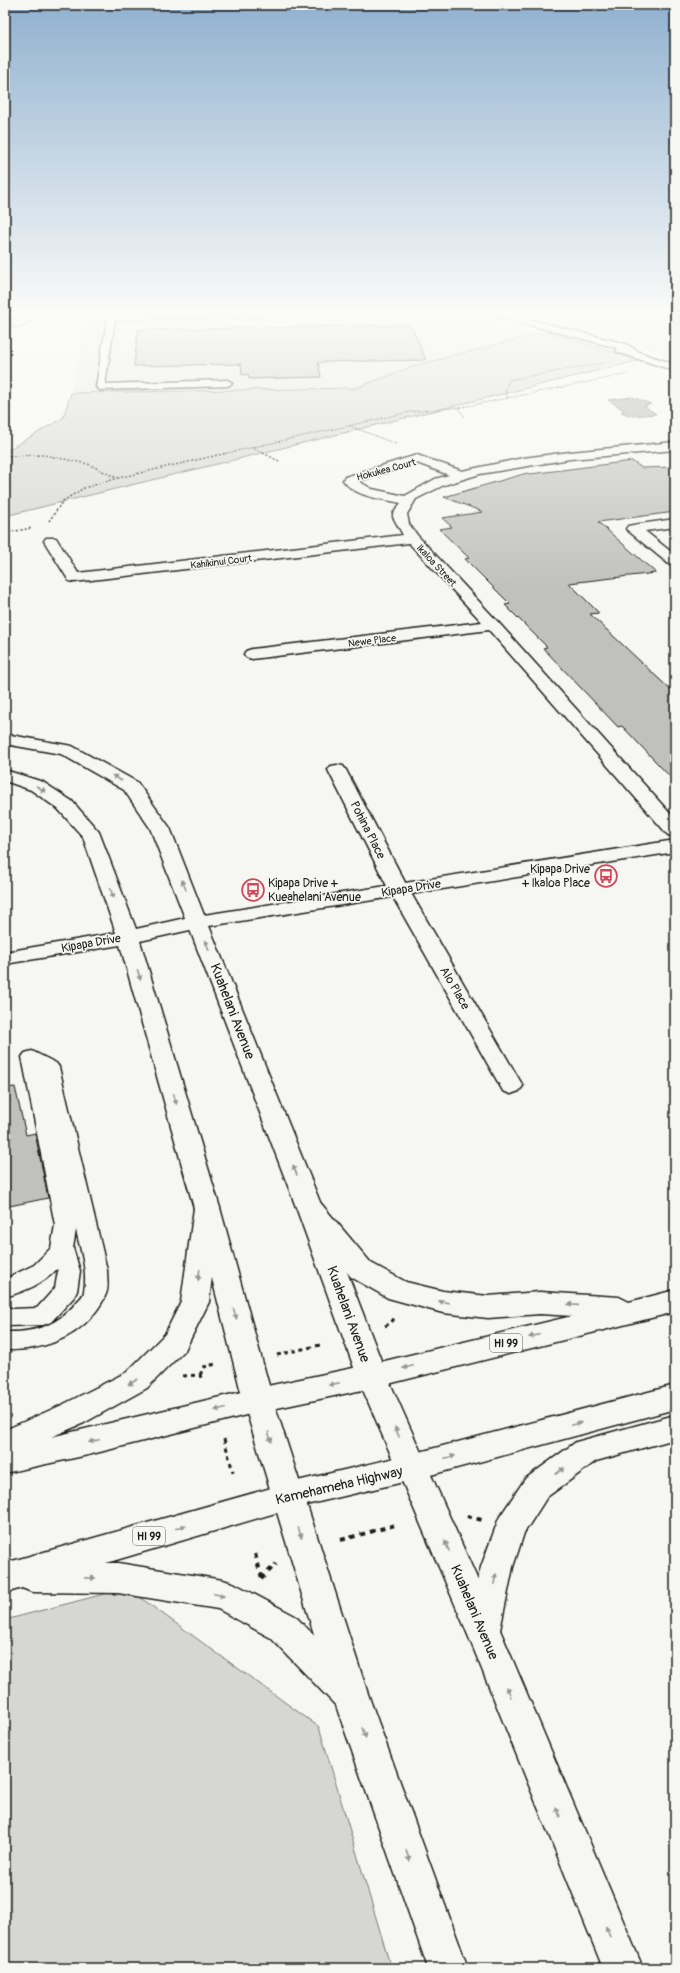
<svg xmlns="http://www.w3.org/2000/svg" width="680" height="1973" font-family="Pangolin,sans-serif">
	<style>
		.built { fill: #e6e6e2 }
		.green { fill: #d6d6d2; stroke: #797977 }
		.water { fill: #acaca9; stroke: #727271 }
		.building { fill: #c0c0bd; stroke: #1c1c1c }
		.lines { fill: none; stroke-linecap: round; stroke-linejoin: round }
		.lane-casing { stroke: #1c1c1c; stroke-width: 3 }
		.street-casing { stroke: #1c1c1c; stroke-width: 3 }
		.secondary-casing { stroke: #1c1c1c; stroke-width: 3 }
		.primary-casing { stroke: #1c1c1c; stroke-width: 3 }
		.path-far3 { stroke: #1c1c1c; stroke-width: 1; stroke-dasharray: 1.5 1.5; stroke-linecap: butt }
		.path-far2 { stroke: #1c1c1c; stroke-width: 1.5; stroke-dasharray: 2 2; stroke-linecap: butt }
		.path-far1 { stroke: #1c1c1c; stroke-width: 3; stroke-dasharray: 4 4; stroke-linecap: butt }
		.path { stroke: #1c1c1c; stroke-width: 4; stroke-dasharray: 5 5; stroke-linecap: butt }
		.lane { fill: #f6f6f2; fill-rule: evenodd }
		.street { fill: #f6f6f2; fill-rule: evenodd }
		.secondary { fill: #f6f6f2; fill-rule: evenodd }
		.primary { fill: #f6f6f2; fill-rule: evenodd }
		.oneway { fill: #949492 }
		.labels { text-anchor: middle; stroke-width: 3.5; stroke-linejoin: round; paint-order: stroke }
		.far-street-label { font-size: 10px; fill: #1c1c1c; stroke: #f6f6f2 }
		.shield { fill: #f6f6f2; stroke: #5d5d5c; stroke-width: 1 }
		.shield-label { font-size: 11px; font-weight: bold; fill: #1c1c1c }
		.street-label { font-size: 12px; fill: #1c1c1c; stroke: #f6f6f2 }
		.poi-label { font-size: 12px; fill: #1c1c1c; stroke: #f6f6f2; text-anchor: end }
		.near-street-label { font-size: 14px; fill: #1c1c1c; stroke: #f6f6f2 }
	</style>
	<rect width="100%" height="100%" fill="#f6f6f2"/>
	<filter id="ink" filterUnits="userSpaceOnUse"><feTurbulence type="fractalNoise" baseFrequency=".025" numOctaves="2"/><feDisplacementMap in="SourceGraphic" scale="8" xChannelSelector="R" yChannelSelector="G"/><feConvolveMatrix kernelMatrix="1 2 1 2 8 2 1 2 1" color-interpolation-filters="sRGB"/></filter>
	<g filter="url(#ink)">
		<path class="built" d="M89 314H465L536 334 417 365 356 388 71 393Z
			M528 314H675V358L639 344Z"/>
		<path class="green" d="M546 332 627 356 637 361 5 516V449L8 450 63 418 71 393 356 388 417 365Z
			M127 1588 319 1727 391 1968H5V1620Z"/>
		<path class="water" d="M632 397 651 404 644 406 656 414 631 416 621 412 624 410 608 400Z"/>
		<path class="building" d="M411 325 426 360 318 362 321 377 249 379 248 374 242 375 241 364 134 366 138 330Z
			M632 461 642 468 675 467V512L598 522 656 573 569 583 599 613 590 614 675 694V782L622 726 618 727 543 648 547 647 505 605 510 604 465 559 469 558 439 529 452 527 442 518 483 512 444 497 527 473 530 474Z
			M15 1087 26 1135 35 1133 48 1198 5 1207V1088Z"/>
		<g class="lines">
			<g class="lane-casing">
				<path id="lane" d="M108 314H116V316L263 314 259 316 115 320 105 384 228 380 232 383 228 386 100 390 96 387Z
					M32 1051 56 1063 59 1067 107 1270C107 1278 109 1287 106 1294 103 1302 98 1309 93 1315 71 1341 38 1351 5 1350V1332C34 1333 57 1326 76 1303 79 1299 84 1296 84 1291 88 1270 80 1249 76 1230L73 1248 80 1271 77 1291 74 1297 51 1322 43 1325 5 1326V1306L13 1309 37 1308 55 1288 58 1271 57 1269C43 1284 25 1291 5 1297V1279L34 1265 51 1248 55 1225 22 1057 25 1053Z"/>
			</g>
			<g class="street-casing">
				<path id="street" d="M24 314H34L30 322 20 326 5 327V321L23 318Z
					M675 442V450L570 459 480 474 444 485 416 499 407 514 409 524 417 535 498 622 675 819V837L668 835 489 630 252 659 246 657 244 654 246 651 252 649 482 622 409 543 74 582 69 581 44 541 46 538H56L78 573 403 535 393 517V514L401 503C382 499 354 497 343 480L345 477 417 455 462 471 523 458 570 452ZM417 463 449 475 435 479 405 496 372 489 358 481Z
					M675 519V527L645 531 675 555V566L670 565 626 529 628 526 633 525Z
					M337 765 343 766 346 770 409 890 523 1086 519 1091 511 1094 503 1091 389 890 328 770 331 766Z"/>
			</g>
			<g class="secondary-casing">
				<path id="secondary" d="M494 314H509L626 344 641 353 675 364V371L617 352 616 350 617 348 496 316Z
					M5 734 72 746 137 782 170 828 204 915 675 840V852L209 926 322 1207 387 1376 500 1630 643 1968H603L466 1630 357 1376 296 1207 190 930 140 941 220 1208 273 1400 369 1697 468 1968H428L333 1697 243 1400 194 1208 120 945 5 964V952L116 933 83 837 58 809 31 790 5 781V770L43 782 72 801 99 832 136 929 185 918 150 828 124 790 61 754 5 744Z"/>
			</g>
			<g class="primary-casing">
				<path id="primary" d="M309 1198 318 1200 371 1263 406 1282 443 1291 488 1296 540 1292 619 1297 629 1302 675 1290V1312L372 1388 258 1412 88 1455 5 1473V1430L62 1405 127 1372 165 1334 181 1302 194 1208 198 1201 207 1199 216 1201 220 1208 209 1302 185 1350 147 1388 84 1423 51 1437 258 1388 372 1364 572 1316 540 1314 488 1318 443 1313 388 1298 351 1277 300 1214 296 1207 300 1200Z
					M675 1385V1409L412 1480 289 1509 106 1563H118L223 1580 235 1584 295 1616 363 1685 369 1697 363 1709 351 1714 339 1709 271 1638 218 1609 118 1593 32 1592 22 1588 5 1593V1563L289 1483 412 1454Z
					M675 1415V1439L596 1461 547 1497 524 1533 513 1567 500 1630 495 1641 483 1646 471 1641 466 1630 481 1567 499 1518 525 1479 576 1442Z"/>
			</g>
			<path class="path-far3" d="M508 398 505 391 509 380 603 363
				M458 408 465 417
				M350 426 396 444
				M252 448 265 454
				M223 454 410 412 463 407 628 374"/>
			<path class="path-far2" d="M263 453 279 461
				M5 456 44 455 88 464 117 478
				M49 521 63 501 84 488 118 478 227 453
				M5 533 32 528"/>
			<path class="path-far1" d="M385 1326 391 1323 395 1317
				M277 1355 320 1345
				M200 1375 204 1367 216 1364
				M183 1376 200 1375 202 1381
				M224 1439 233 1472"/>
			<path class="path" d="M467 1516 482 1520
				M341 1540 395 1525
				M255 1554 262 1578
				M261 1579 276 1564"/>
			<use href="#lane" class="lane"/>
			<use href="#street" class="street"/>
			<use href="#secondary" class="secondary"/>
			<use href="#primary" class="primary"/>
		</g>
		<defs><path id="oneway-solid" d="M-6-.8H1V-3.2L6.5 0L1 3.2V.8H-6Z"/></defs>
		<g class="oneway">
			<use href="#oneway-solid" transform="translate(117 778) rotate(-150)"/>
			<use href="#oneway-solid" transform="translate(41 789) rotate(33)"/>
			<use href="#oneway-solid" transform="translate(184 885) rotate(-112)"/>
			<use href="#oneway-solid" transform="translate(112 893) rotate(71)"/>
			<use href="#oneway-solid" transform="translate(207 945) rotate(-111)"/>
			<use href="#oneway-solid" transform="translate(139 975) rotate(74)"/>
			<use href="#oneway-solid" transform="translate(175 1099) rotate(74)"/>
			<use href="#oneway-solid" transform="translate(295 1170) rotate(-111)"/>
			<use href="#oneway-solid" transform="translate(199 1275) rotate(98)"/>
			<use href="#oneway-solid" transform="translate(444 1302) rotate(-170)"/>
			<use href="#oneway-solid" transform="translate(573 1305) rotate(-176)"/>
			<use href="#oneway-solid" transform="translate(235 1314) rotate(75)"/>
			<use href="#oneway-solid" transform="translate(534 1336) rotate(166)"/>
			<use href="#oneway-solid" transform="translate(408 1367) rotate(166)"/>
			<use href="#oneway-solid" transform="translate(133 1382) rotate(149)"/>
			<use href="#oneway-solid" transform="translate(334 1384) rotate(168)"/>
			<use href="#oneway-solid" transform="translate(220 1409) rotate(166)"/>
			<use href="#oneway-solid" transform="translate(576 1424) rotate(-15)"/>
			<use href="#oneway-solid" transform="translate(397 1432) rotate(-114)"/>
			<use href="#oneway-solid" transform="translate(270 1437) rotate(72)"/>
			<use href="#oneway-solid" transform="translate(94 1441) rotate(166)"/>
			<use href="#oneway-solid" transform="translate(450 1457) rotate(-15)"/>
			<use href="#oneway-solid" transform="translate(560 1471) rotate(-36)"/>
			<use href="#oneway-solid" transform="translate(181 1527) rotate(-16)"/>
			<use href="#oneway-solid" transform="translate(300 1533) rotate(73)"/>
			<use href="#oneway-solid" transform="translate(447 1546) rotate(-113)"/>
			<use href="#oneway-solid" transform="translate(90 1578) rotate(1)"/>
			<use href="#oneway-solid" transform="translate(495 1579) rotate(-78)"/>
			<use href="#oneway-solid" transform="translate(219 1595) rotate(14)"/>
			<use href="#oneway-solid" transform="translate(509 1692) rotate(-112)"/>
			<use href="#oneway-solid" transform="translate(364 1733) rotate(70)"/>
			<use href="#oneway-solid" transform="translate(558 1812) rotate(-112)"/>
			<use href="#oneway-solid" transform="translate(408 1856) rotate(70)"/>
			<use href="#oneway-solid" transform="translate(608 1932) rotate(-112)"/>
		</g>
	</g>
	<linearGradient id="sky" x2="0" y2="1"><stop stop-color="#90b1cf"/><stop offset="0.53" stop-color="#fbfbf9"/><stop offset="1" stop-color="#fbfbf9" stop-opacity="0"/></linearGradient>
	<rect width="680" height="590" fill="url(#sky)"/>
	<defs>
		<g id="bus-ring" transform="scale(1.15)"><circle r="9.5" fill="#f6f6f2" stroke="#d1495b" stroke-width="1.5"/><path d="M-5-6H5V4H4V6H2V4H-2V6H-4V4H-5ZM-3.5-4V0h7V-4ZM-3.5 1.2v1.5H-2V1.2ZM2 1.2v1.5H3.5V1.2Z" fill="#d1495b"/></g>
	</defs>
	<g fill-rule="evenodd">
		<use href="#bus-ring" x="606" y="876"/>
		<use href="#bus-ring" x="253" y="890"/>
	</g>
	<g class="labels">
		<g class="far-street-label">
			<text transform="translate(386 469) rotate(-15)" y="4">Hokukea Court</text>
			<text transform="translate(221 561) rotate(-7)" y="4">Kahikinui Court</text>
			<text transform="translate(437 565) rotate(47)" y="4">Ikaloa Street</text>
			<text transform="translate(372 640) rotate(-7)" y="4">Newe Place</text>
		</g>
		<g class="shield">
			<rect x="490" y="1334" width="32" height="18" rx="3"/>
			<rect x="133" y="1527" width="32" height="18" rx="3"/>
		</g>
		<g class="shield-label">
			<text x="506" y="1347">HI 99</text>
			<text x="149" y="1540">HI 99</text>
		</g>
		<g class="street-label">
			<text transform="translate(368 830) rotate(63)" y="4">Pohina Place</text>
			<text transform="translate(411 888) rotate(-9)" y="4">Kipapa Drive</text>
			<text transform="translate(91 943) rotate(-10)" y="4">Kipapa Drive</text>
			<text transform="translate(455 988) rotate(60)" y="4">Alo Place</text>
		</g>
		<g class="poi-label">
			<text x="590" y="873">Kipapa Drive<tspan x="590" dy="14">+ Ikaloa Place</tspan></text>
			<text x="268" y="887" text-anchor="start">Kipapa Drive +<tspan x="268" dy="14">Kueahelani Avenue</tspan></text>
		</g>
		<g class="near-street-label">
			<text transform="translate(233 1011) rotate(69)" y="5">Kuahelani Avenue</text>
			<text transform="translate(349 1314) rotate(70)" y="5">Kuahelani Avenue</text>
			<text transform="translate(339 1485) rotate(-13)" y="5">Kamehameha Highway</text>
			<text transform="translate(475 1612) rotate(67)" y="5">Kuahelani Avenue</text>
		</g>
	</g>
	<rect width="680" height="1973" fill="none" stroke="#f6f6f2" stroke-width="20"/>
	<rect x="10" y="10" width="660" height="1953" fill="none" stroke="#1c1c1c" stroke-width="1.5" filter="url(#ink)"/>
</svg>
